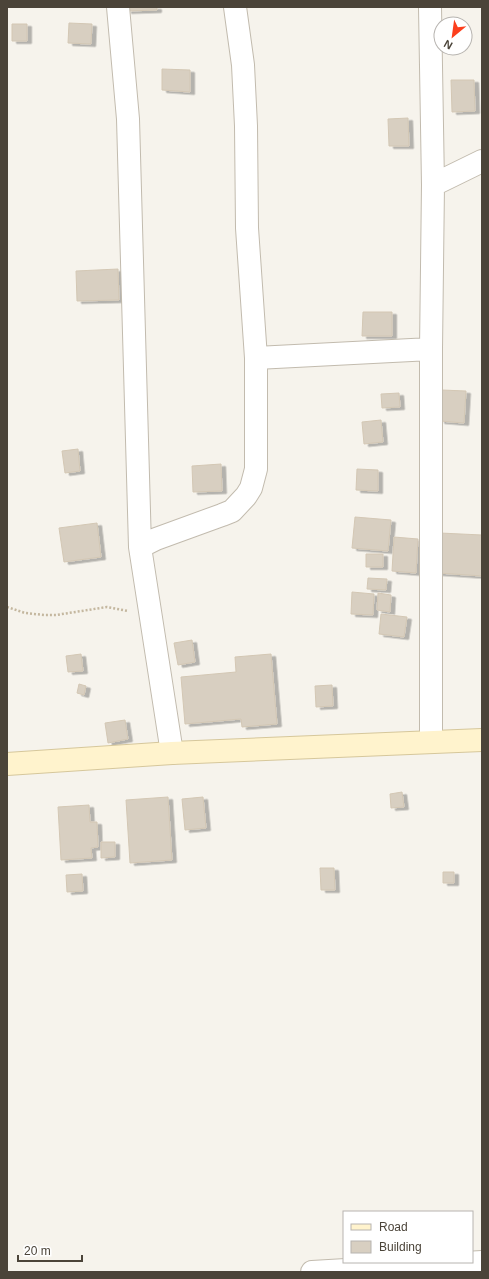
<svg xmlns="http://www.w3.org/2000/svg" width="489" height="1279" font-family="Helvetica,sans-serif">
<style>
.building{fill:#d8cfc1;stroke:#d3c7b4;filter:url(#shadow)}
.lines{fill:none;stroke-linecap:round;stroke-linejoin:round}
.street-casing{stroke:#c2bbae;stroke-width:24}
.secondary-casing{stroke:#d6c79b;stroke-width:24}
.path{stroke:#c4b79f;stroke-width:2.5;stroke-dasharray:2 2;stroke-linecap:butt}
.street{stroke:#fff;stroke-width:22}
.secondary{stroke:#fff3cd;stroke-width:22}
</style>
<defs>
<filter id="shadow"><feDropShadow dx="4.5" dy="2.5" stdDeviation="0" flood-color="#0004"/></filter>
</defs>
<rect width="100%" height="100%" fill="#f6f3ec"/>
<path class="building" d="M127 7H157V10L127 11Z
M69 23 92 24 91 44 68 43Z
M12 24H27V41H12Z
M162 69 190 70V92L162 90Z
M451 80H474L475 111 452 112Z
M408 118 409 146H389L388 119Z
M118 269 119 300 77 301 76 271Z
M363 312H392V336H362Z
M442 390 466 391 464 423 440 421Z
M399 393 400 407 382 408 381 394Z
M381 420 383 442 364 444 362 422Z
M78 449 80 471 65 473 62 451Z
M221 464 222 491 193 492 192 466Z
M357 469 378 470V491L356 490Z
M355 517 391 520 388 551 352 548Z
M97 523 101 557 64 562 59 528Z
M440 533 482 535V576L438 573Z
M394 537 418 539 416 573 392 571Z
M366 554H383V567H366Z
M368 578 387 579 386 590 367 589Z
M352 592 374 594 373 615 351 614Z
M378 593 391 595 390 612 377 610Z
M381 614 407 617 404 637 379 634Z
M192 640 195 662 178 665 174 643Z
M81 654 83 671 68 672 66 656Z
M271 654 277 724 242 727 241 719 185 724 181 677 236 672 235 657Z
M79 684 86 686 84 695 77 693Z
M332 685 333 706 316 707 315 686Z
M125 720 128 739 108 743 105 723Z
M402 792 404 807 391 808 390 794Z
M168 797 172 860 130 863 126 800Z
M203 797 206 828 185 830 182 799Z
M89 805 90 822H97L98 847 91 848 92 858 61 860 58 807Z
M101 842H115V857L101 858Z
M320 868H334L335 890H321Z
M443 872H454V883H443Z
M82 874 83 891 67 892 66 875Z"/>
<g class="lines">
<g class="street-casing">
<path id="street" d="M118 7 128 119 140 547
M430 7 433 185
M256 358 431 349
M431 742V349L433 185 482 161
M172 753 140 547 156 539 222 515 232 511 246 496 251 488 256 469V358L247 228 246 126 243 65 235 7
M312 1272 482 1262"/>
</g>
<g class="secondary-casing">
<path id="secondary" d="M7 764 172 753 482 740"/>
</g>
<path class="path" d="M7 607 25 613 44 615H56L107 607 128 611"/>
<use href="#street" class="street"/>
<use href="#secondary" class="secondary"/>
</g>
<rect width="489" height="1279" fill="none" stroke="#4b4439" stroke-width="16"/>
<rect x="343" y="1211" width="130" height="52" fill="#ffffff" stroke="#b7b4b0"/>
<rect x="351" y="1224" width="20" height="6" fill="#fff3cd" stroke="#b7b4b0"/>
<text x="379" y="1231" font-size="12" fill="#4b4439">Road</text>
<rect x="351" y="1241" width="20" height="12" fill="#d8cfc1" stroke="#b7b4b0"/>
<text x="379" y="1251" font-size="12" fill="#4b4439">Building</text>
<g transform="translate(453 36) rotate(209)"><circle r="19" fill="#ffffff" stroke="#b7b4b0"/>
<path d="M0-3L7 15L0 10L-7 15Z" fill="#fc3f1d"/>
<text y="-6" font-size="11" font-weight="bold" text-anchor="middle" fill="#4b4439">N</text>
</g>
<path d="M18 1255v6h64v-6" fill="none" stroke="#4b4439" stroke-width="2"/>
<text x="24" y="1255" font-size="12" fill="#4b4439" stroke="#ffffff" stroke-width="3" paint-order="stroke">20 m</text>
</svg>
